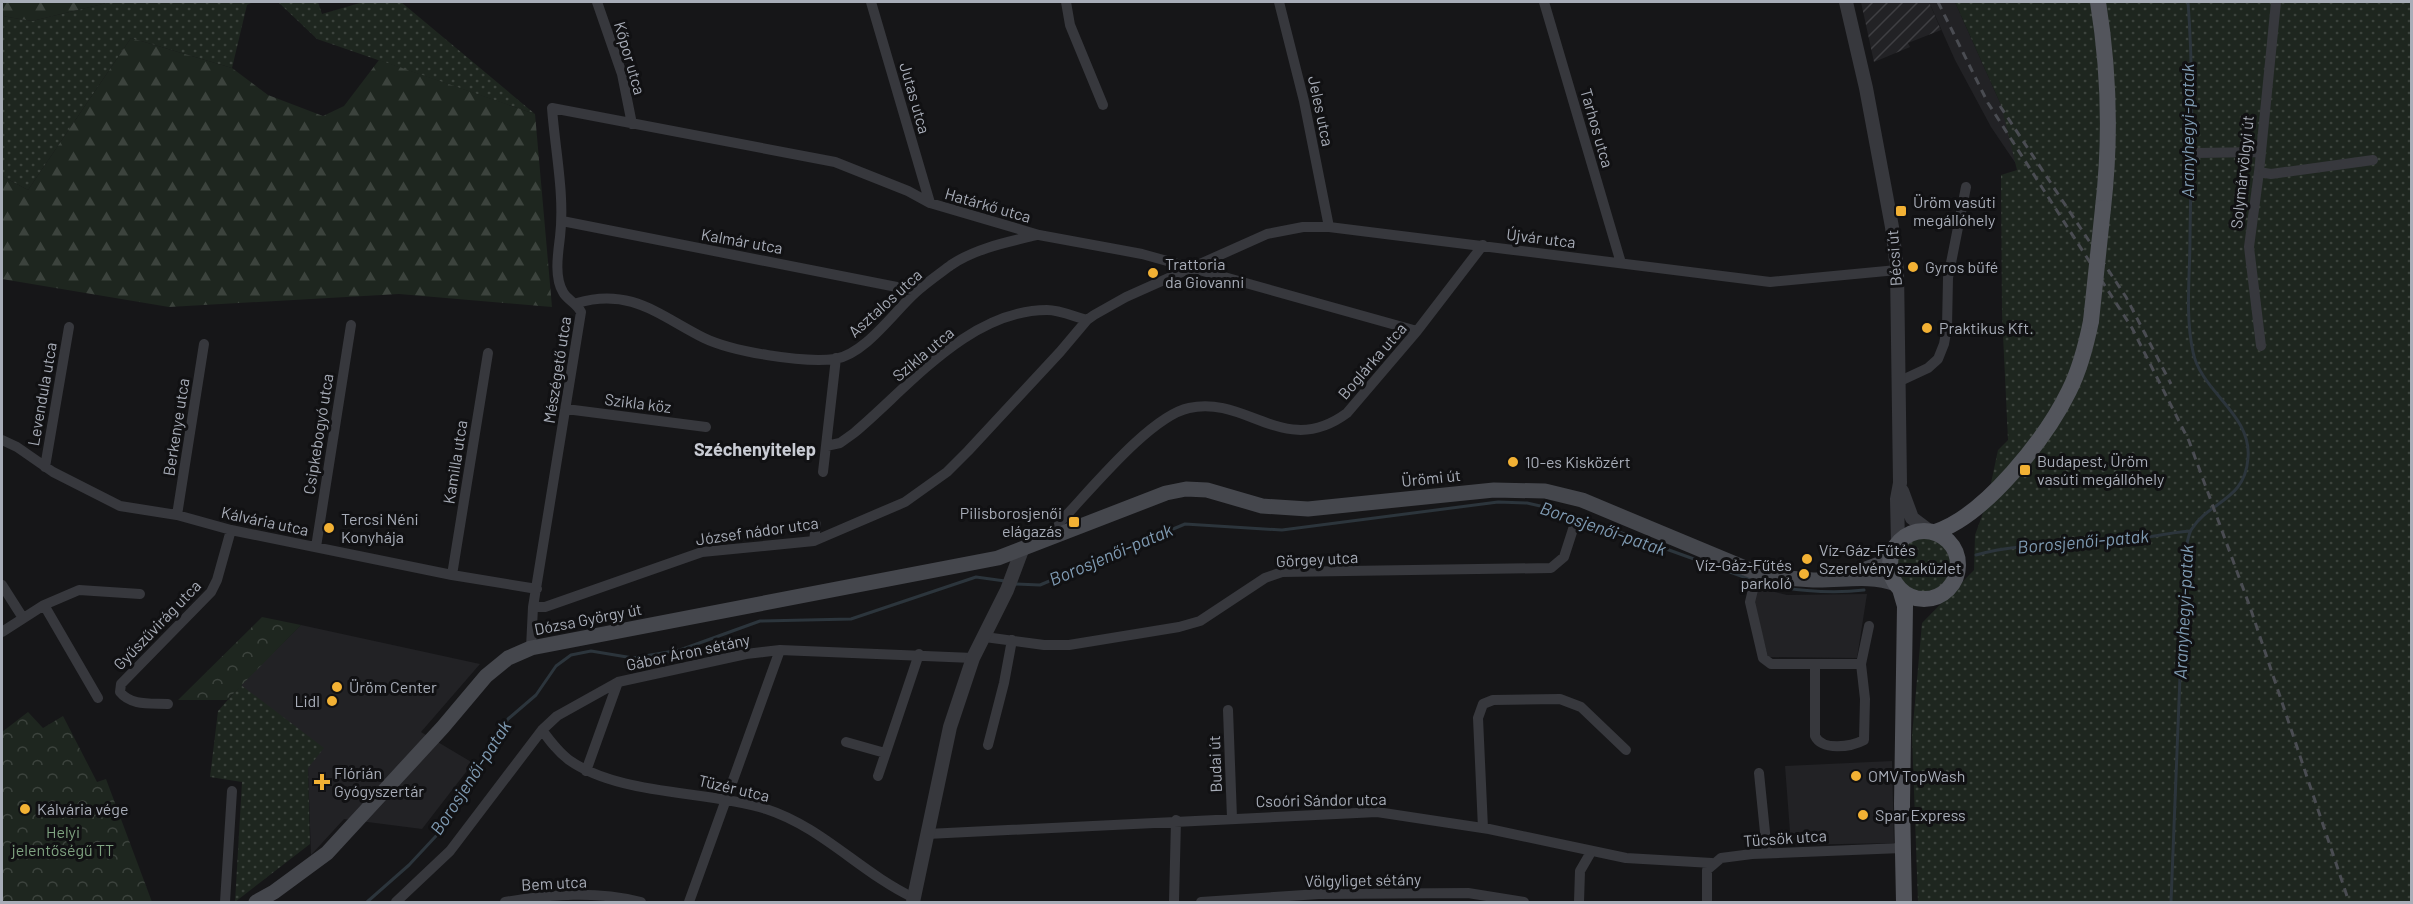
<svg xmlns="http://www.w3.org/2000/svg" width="2413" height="904" font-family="Barlow,sans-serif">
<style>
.built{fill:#222225}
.industrial{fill:url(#industrial-furrows)}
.grass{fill:url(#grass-dots)}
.forest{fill:url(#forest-firs)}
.park{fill:url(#park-crowns)}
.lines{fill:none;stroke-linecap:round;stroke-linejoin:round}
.stream{stroke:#2c353c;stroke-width:3}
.minor{stroke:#37383d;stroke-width:10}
.tertiary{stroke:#37383d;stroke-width:14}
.secondary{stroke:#45474d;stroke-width:15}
.primary{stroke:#53555c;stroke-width:16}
.rail{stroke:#4a4c52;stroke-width:3;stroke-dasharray:8 6;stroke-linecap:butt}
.primary-bridge{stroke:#53555c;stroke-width:16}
.poi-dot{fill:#f2b134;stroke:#111113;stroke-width:2}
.labels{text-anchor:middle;stroke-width:6;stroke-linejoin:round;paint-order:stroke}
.street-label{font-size:16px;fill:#a8adb8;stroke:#111113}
.poi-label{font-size:16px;fill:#a8adb8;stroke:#111113;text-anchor:start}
.park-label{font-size:16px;fill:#7fa381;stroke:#111113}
.water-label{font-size:18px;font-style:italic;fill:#7f9bb3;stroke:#111113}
.neighbourhood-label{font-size:18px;font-weight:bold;fill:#c9ccd4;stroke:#111113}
</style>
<defs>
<pattern id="industrial-furrows" width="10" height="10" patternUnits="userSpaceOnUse" patternTransform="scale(1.5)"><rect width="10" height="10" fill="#222225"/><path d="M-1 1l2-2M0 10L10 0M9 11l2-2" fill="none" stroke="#3f3f43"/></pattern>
<pattern id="grass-dots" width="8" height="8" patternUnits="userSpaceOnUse" patternTransform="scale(1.5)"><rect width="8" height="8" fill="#1e261f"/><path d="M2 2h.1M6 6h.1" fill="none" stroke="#3c433d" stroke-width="1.8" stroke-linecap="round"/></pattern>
<pattern id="forest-firs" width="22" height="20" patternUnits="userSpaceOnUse" patternTransform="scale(1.5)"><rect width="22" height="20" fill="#1e261f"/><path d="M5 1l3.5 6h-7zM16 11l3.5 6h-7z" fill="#3c433d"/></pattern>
<pattern id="park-crowns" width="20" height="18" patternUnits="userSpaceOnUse" patternTransform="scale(1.5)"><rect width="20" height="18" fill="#1e261f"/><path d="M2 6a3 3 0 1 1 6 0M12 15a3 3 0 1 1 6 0" fill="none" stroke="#3c433d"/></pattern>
</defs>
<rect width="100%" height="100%" fill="#161618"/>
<path class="built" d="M1929 2H1955L2001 105 2039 198 1991 127 1955 60Z
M1755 587 1787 595 1867 594 1857 658 1768 657 1754 603Z
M301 625 480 664 421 732 473 763 422 829 344 819 311 855 308 768 241 685Z
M1892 761 1894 843 1791 845 1785 766Z"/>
<path class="industrial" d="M1861 2H1929L1941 30 1908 43 1910 47 1874 62Z"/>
<path class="grass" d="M111 2H253L247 5 232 68 131 38 28 190 2 176V16L32 21Z
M278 2H318L322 14 363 2H401L535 114 317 39Z
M1955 2H2411V902H1918L1912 736 1922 623 1974 570 1975 535 1987 502 1998 450 2008 440 2002 314 2001 175 2017 170 2001 105Z
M1895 564a28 28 0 1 1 56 0a28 28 0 1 1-56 0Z
M241 685 324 748 308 768 310 844 235 902 242 782 210 777 218 711Z"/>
<path class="forest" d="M2 2H111L32 21 2 16Z
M131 38 232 68 268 95 323 116 344 106 379 60 535 114 552 307 399 294 169 307 2 279V176L28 190Z"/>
<path class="park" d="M262 617 301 625 227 700H178Z
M28 712 43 728 63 716 97 782 106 779 152 902H3L2 900V732Z"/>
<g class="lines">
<path class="stream" d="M1976 555C2020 542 2067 546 2113 542 2139 540 2164 533 2190 531
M1014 584 1040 585 1185 524 1282 530 1498 502 1527 503 1558 510 1766 585C1799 591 1831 594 1864 590
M367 902 409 865 436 836 508 719 536 695 556 666 571 655 591 651 633 658 680 650 760 621 851 619 976 577 1005 581
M2171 902 2185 551C2187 545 2188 536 2191 530 2210 500 2245 501 2248 458 2252 414 2201 392 2193 352 2185 315 2190 275 2190 238 2191 160 2194 80 2188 2"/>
<path class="minor" d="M597 2 622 74 632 124
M871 2 930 203
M1066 2 1070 25 1103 105
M1279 2 1304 101 1329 227
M1544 2 1621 263
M2196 153 2259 152
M2259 172 2271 174 2373 160
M562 221 917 291
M577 303C631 287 660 316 704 338 733 352 803 363 835 359 865 354 893 313 915 293 926 283 939 274 951 265 976 248 1008 242 1037 235
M2261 346 2249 247 2259 172 2276 2
M1898 382 1928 368 1938 359 1944 344 1947 327 1948 278 1966 187
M566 409 706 427
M2 440 17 447 53 472 120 506 177 515 231 530 452 575 537 589
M826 446 840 443 854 433C909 387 969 310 1047 310 1060 310 1075 317 1087 320
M45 467 69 327
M823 472 836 358
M177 515 204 344
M1053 538 1060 522C1089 492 1150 416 1189 408 1247 395 1285 459 1347 413L1417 331 1483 245
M814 541 816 524
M316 547 351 325
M1757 573 1750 602 1763 658 1771 664H1861L1869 626
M452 575 488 353
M2 585 23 618
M44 605 98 698
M533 607H545L702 552 814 541 905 502 947 472 968 451 1060 352 1087 320 1094 315 1126 297 1267 234 1303 227H1329L1770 282 1897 270
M2 632 44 605 79 590 140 594
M985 637 1044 645H1069L1179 627 1200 621 1265 578 1282 572 1551 568 1564 557 1575 523
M531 648 533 607 581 312C576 302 567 300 563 292 554 277 558 253 560 237 565 195 555 150 552 108L835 162 908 191 930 203 1039 235 1142 254 1417 331
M1815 665V736C1822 751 1851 747 1864 740L1865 699 1861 664
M168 704C151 703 131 706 120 692L121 684 211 592 217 580 231 530
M1228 710 1232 818
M542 730C550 741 558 752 569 760 620 796 705 790 766 809 822 827 861 873 914 898
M846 742 885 753
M988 745 1004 683 1012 640
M586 771 618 682
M1759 773 1767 852
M878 776 919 654
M1483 828 1478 718 1483 704 1493 700 1560 699 1581 707 1626 750
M927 834 1377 812 1489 829 1626 858 1712 863
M225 902 232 791
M396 902 450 851 542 730 557 716 618 682 746 654 780 650 973 658
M505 902C551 894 596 891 641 902
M689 902 780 650
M1174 902 1176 820
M1201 902 1319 894 1468 893 1524 902
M1579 902 1580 871 1591 852
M1707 902V870L1721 858 1752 854 1902 848"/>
<path class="tertiary" d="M1846 2 1866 88 1892 227 1897 270 1900 483 1897 499 1898 542
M1902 491 1912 518 1928 530
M913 902 950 727 973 658 1007 590 1022 550"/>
<path class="secondary" d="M1847 576 1879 564 1893 550
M256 902 274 892 327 853 443 727 486 676 508 658 531 648 998 558 1166 493 1186 489 1207 490 1262 506 1308 509 1494 490 1545 491 1582 500 1757 573C1776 577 1794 579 1813 580 1841 581 1869 574 1896 584"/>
<path class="primary" d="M2098 2C2109 70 2111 139 2103 208
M1890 565a34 34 0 1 1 68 0a34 34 0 1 1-68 0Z
M1935 532C1985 516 2046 438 2069 391 2080 369 2086 346 2091 321
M1900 589 1905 606 1902 804 1904 902"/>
<path class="rail" d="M1938 2 1988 103 2132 328 2189 441 2250 607 2349 902
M2000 106 2126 297 2171 384"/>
<path class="primary-bridge" d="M2091 321 2103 208"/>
</g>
<g class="poi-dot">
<rect x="1895" y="205" width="12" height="12" rx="3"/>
<circle cx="1913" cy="267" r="6"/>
<circle cx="1153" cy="273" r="6"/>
<circle cx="1927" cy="328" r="6"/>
<circle cx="1513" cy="462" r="6"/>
<rect x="2019" y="464" width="12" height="12" rx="3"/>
<rect x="1068" y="516" width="12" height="12" rx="3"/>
<circle cx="329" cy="528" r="6"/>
<circle cx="1807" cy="559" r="6"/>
<circle cx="1804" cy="574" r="6"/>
<circle cx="337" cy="687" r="6"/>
<circle cx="332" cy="701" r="6"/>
<circle cx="1856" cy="776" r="6"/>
<path d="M319 773h6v6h6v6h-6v6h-6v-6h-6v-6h6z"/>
<circle cx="25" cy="809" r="6"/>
<circle cx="1863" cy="815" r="6"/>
</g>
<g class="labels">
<g class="street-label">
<text transform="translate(630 58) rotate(74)" y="6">Kőpor utca</text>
<text transform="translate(915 98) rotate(74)" y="6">Jutas utca</text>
<text transform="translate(1321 111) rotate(78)" y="6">Jeles utca</text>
<text transform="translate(1597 128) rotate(74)" y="6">Tarhos utca</text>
<text transform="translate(2242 172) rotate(-84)" y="6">Solymárvölgyi út</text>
<text transform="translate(988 205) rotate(16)" y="6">Határkő utca</text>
<text transform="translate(1541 238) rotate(7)" y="6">Újvár utca</text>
<text transform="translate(742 241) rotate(10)" y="6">Kalmár utca</text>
<text transform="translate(1894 258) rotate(-94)" y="6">Bécsi út</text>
<text transform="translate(885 303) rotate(-42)" y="6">Asztalos utca</text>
<text transform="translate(923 354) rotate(-40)" y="6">Szikla utca</text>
<text transform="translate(1372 361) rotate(-49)" y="6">Boglárka utca</text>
<text transform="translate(557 370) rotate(-81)" y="6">Mészégető utca</text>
<text transform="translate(42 394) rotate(-80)" y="6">Levendula utca</text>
<text transform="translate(638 403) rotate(7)" y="6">Szikla köz</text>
<text transform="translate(176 427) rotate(-81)" y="6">Berkenye utca</text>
<text transform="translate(318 434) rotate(-81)" y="6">Csipkebogyó utca</text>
<text transform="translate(455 462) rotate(-81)" y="6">Kamilla utca</text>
<text transform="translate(1431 478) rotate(-6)" y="6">Ürömi út</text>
<text transform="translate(265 521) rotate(12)" y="6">Kálvária utca</text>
<text transform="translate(757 531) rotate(-8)" y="6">József nádor utca</text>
<text transform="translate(1317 559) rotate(-3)" y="6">Görgey utca</text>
<text transform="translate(588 619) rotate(-11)" y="6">Dózsa György út</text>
<text transform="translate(157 625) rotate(-46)" y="6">Gyűszűvirág utca</text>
<text transform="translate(688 652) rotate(-12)" y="6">Gábor Áron sétány</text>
<text transform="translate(1215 764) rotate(-92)" y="6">Budai út</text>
<text transform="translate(734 788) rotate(13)" y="6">Tüzér utca</text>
<text transform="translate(1321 800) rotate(-1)" y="6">Csoóri Sándor utca</text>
<text transform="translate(1785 838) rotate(-4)" y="6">Tücsök utca</text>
<text transform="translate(1363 880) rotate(-1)" y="6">Völgyliget sétány</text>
<text transform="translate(554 883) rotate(-3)" y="6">Bem utca</text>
</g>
<g class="poi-label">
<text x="1913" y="208">Üröm vasúti<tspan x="1913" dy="18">megállóhely</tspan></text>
<text x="1165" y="270">Trattoria<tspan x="1165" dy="18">da Giovanni</tspan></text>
<text x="1925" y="273">Gyros büfé</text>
<text x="1939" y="334">Praktikus Kft.</text>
<text x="2037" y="467">Budapest, Üröm<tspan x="2037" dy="18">vasúti megállóhely</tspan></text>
<text x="1525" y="468">10-es Kisközért</text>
<text x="1062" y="519" text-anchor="end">Pilisborosjenői<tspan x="1062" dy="18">elágazás</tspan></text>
<text x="341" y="525">Tercsi Néni<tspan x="341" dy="18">Konyhája</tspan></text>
<text x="1819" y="556">Víz-Gáz-Fűtés<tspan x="1819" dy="18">Szerelvény szaküzlet</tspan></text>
<text x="1792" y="571" text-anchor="end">Víz-Gáz-Fűtés<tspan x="1792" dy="18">parkoló</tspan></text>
<text x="349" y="693">Üröm Center</text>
<text x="320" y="707" text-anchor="end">Lidl</text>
<text x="334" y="779">Flórián<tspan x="334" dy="18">Gyógyszertár</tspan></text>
<text x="1868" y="782">OMV TopWash</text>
<text x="37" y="815">Kálvária vége</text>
<text x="1875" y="821">Spar Express</text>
</g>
<g class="park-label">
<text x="63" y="838">Helyi<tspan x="63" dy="18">jelentőségű TT</tspan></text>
</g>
<g class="water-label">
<text transform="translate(2188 131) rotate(-90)" y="6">Aranyhegyi-patak</text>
<text transform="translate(1603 529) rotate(19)" y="6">Borosjenői-patak</text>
<text transform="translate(2083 542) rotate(-5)" y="6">Borosjenői-patak</text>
<text transform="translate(1111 555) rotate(-23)" y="6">Borosjenői-patak</text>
<text transform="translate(2184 612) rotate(-87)" y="6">Aranyhegyi-patak</text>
<text transform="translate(471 778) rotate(-57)" y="6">Borosjenői-patak</text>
</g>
<g class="neighbourhood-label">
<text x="755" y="456">Széchenyitelep</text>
</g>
</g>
<rect width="2413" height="904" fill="none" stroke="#a8adb8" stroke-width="6"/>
</svg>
